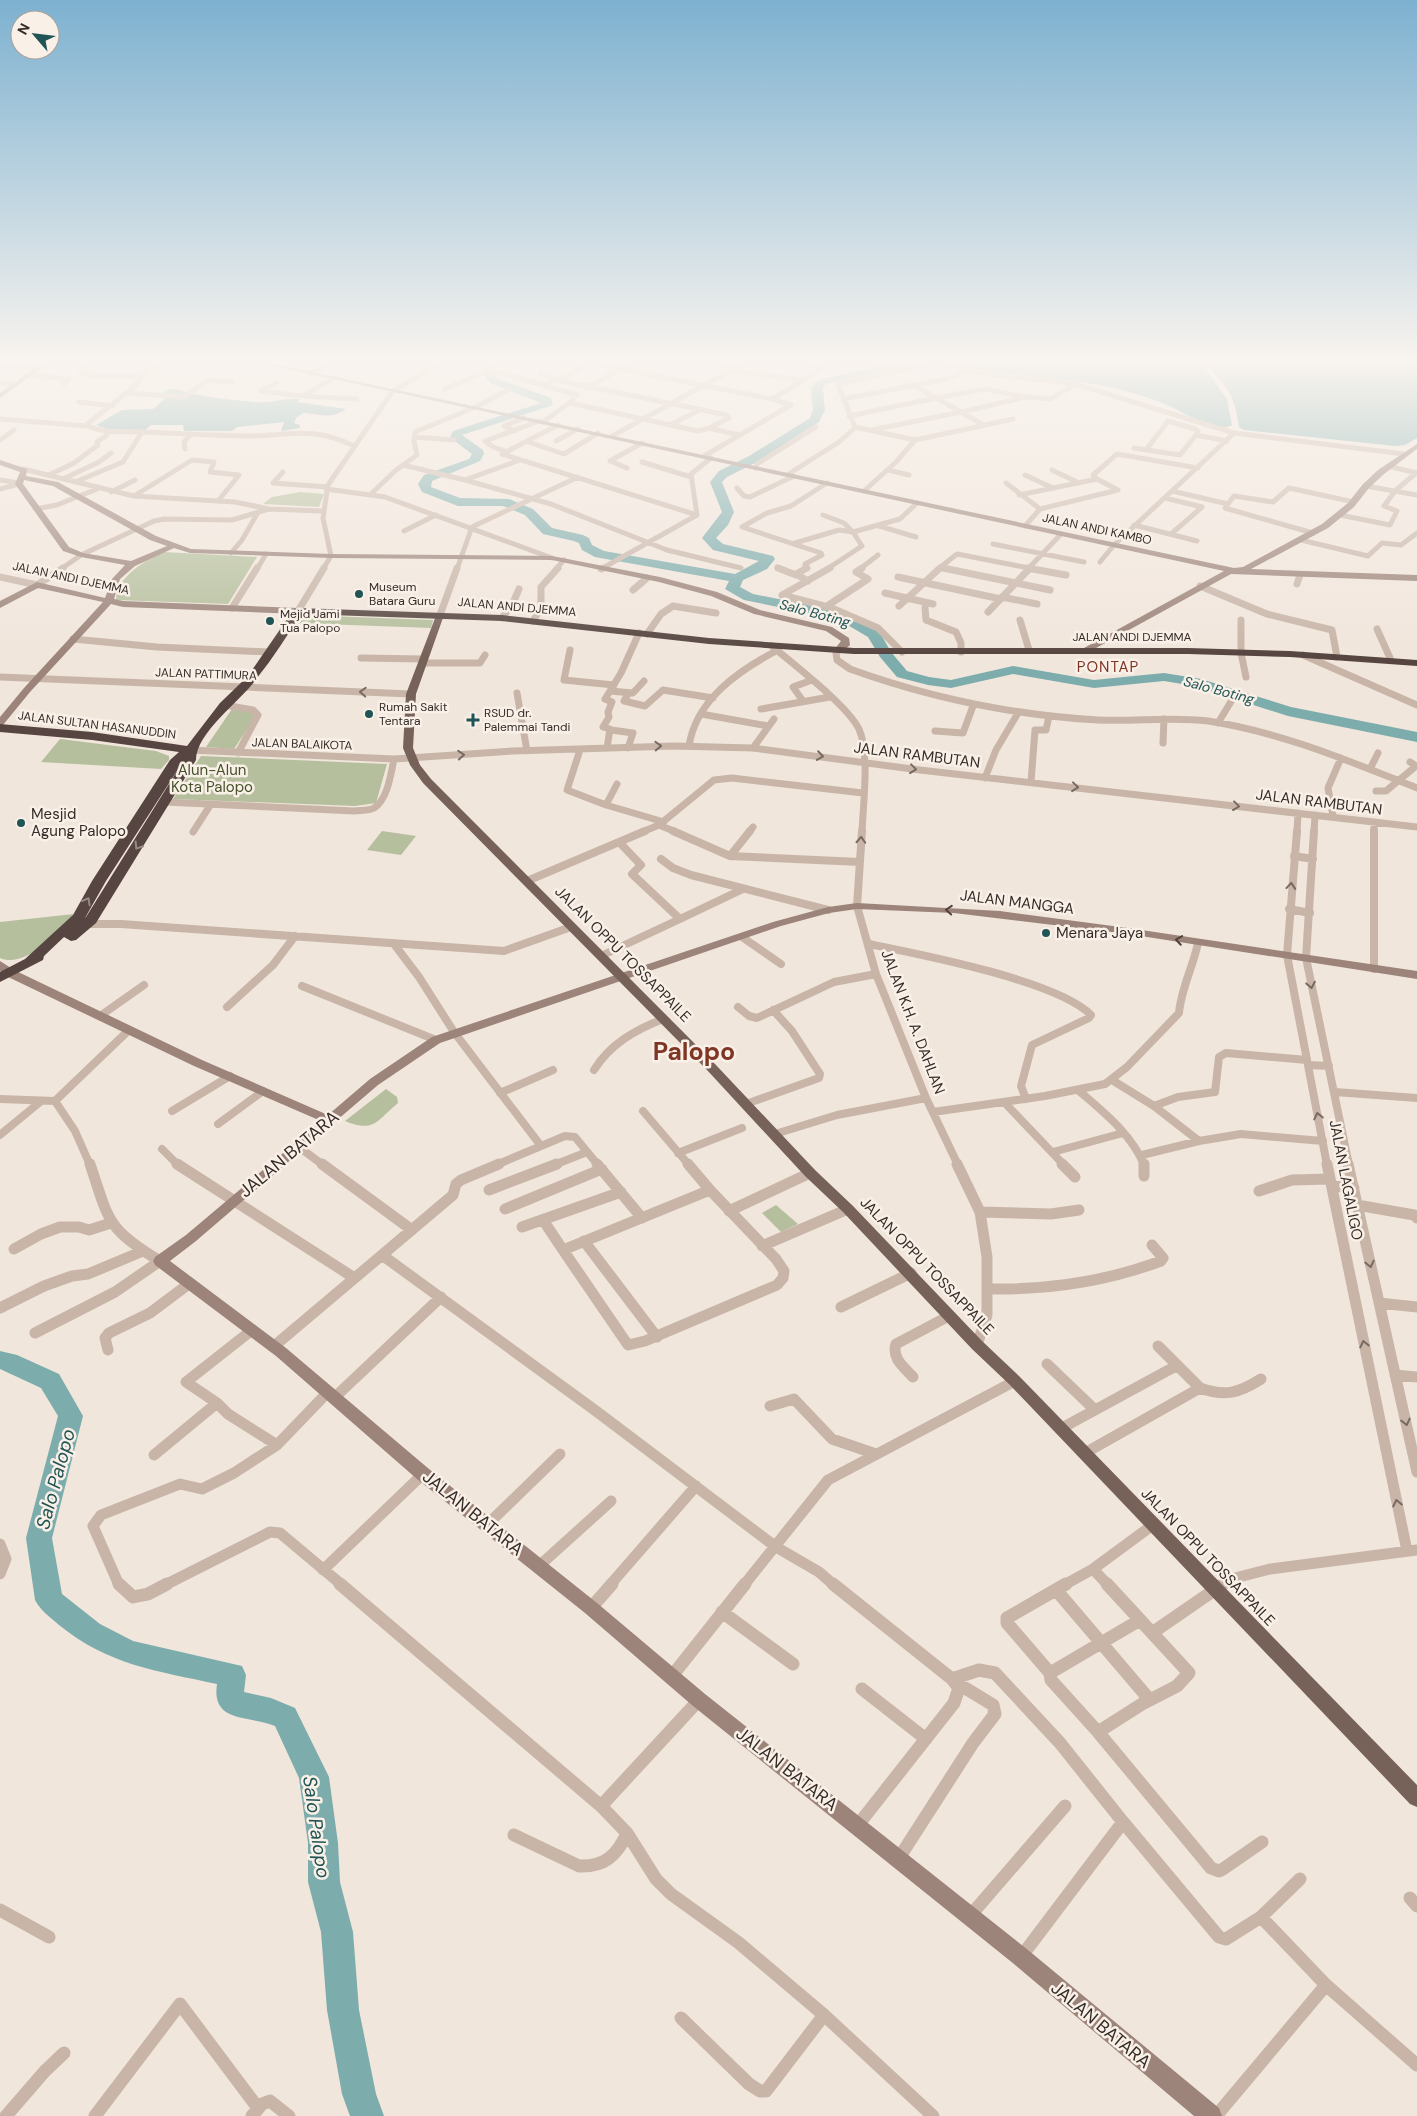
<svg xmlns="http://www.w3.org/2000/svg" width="1417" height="2116" font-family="'DM Sans',sans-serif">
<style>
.green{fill:#b5bf9d}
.water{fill:#7cacac}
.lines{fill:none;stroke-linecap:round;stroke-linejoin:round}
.river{fill:#7cacac;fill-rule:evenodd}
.street-far4{stroke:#c8b5a8;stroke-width:5}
.street-far3{stroke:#c8b5a8;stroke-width:7}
.street-far2{stroke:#c8b5a8;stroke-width:8}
.street-far1{stroke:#c8b5a8;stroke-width:11}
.street{stroke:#c8b5a8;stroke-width:13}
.secondary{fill:#9c847a;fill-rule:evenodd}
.primary{fill:#77625a;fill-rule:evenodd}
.highway{fill:#564540;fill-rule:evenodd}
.oneway{stroke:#776a62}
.oneway2{stroke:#978983}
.oneway3{stroke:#4f423c}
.poi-dot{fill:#205455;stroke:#f9f0e8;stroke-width:2}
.labels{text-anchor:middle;stroke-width:5;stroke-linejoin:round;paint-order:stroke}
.far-street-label{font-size:12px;fill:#352c28;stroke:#f9f0e8}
.far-poi-label{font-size:12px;fill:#352c28;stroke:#f9f0e8;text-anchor:start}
.far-water-label{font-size:14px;font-style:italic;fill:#205455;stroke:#f9f0e8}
.far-quarter-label{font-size:15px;letter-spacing:1px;fill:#803625;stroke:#f9f0e8}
.street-label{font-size:15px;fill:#352c28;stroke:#f9f0e8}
.park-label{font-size:15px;fill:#47522d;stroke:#f9f0e8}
.poi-label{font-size:15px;fill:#352c28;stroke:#f9f0e8;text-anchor:start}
.near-street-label{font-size:18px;fill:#352c28;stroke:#f9f0e8}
.near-water-label{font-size:19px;font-style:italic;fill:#205455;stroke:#f9f0e8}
.town-label{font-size:25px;font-weight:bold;fill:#803625;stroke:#f9f0e8}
</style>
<rect width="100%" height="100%" fill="#f1e6dc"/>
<path class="green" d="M300 492 324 494 319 507 263 504 272 497Z
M164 552 257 557 228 604 116 600C117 576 146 560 164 552Z
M302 615 433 620 431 628 296 623Z
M232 709 251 711 255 717 234 749 206 747Z
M60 739 156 751 169 756V760L161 769 41 762Z
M201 756 387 764 376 803 355 806 173 799Z
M382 831 416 836 401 855 367 850Z
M74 914C62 933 23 969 0 958V922Z
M386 1089 397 1097 398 1103C376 1121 375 1133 345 1121Z
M776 1205 798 1224 781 1232 762 1213Z"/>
<path class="water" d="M945 360H1199L1227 399 1232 425C1217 435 1179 409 1165 404 1156 400 1146 397 1136 394 1074 375 1010 379 948 363Z
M1211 360H1417V438L1405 445 1395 446 1244 430 1239 427C1234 395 1231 393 1211 369Z
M170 389C182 389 190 394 200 395 218 399 237 400 254 402 270 404 287 397 300 399L297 402 346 409C329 421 320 413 303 413L296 418 294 423 300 425V428L281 431 284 422 237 427 232 431H184L183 425H151L144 431H113L96 425 122 410 153 409 167 397 163 393Z"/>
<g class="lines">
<path class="river" d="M500 360H519L499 366 493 372 498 379 551 398 553 405 462 435 483 450 484 454 480 461 432 481 431 487 460 498 509 499 533 509 552 528 583 535 589 538 592 545 604 551 735 574 759 561 713 550 702 538 722 512 710 482 719 471 749 456 810 418 813 410 811 388 818 380 906 360H924L923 362 826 384 823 388 825 410 819 422 757 462 727 477 722 482 734 512 728 525 716 538 723 544 773 556 775 559 767 569 743 580 740 587 753 594 825 608 861 621 879 631 891 652 907 671 929 677 951 680 1013 666 1094 680 1164 673 1201 679 1291 707 1417 732V742L1288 716 1194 686 1164 681 1094 688 1013 674 951 688 928 685 897 677 880 657 868 637 851 627 817 615 744 600 725 589 729 581 595 557 582 550 579 543 574 541 543 534 525 515 503 506H458L422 492 418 484 424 475 469 459 472 454 452 439 450 437 453 431 541 403 490 383 482 371 491 362Z
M0 1351 17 1355 59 1374 83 1416 52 1538 62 1594 100 1624 133 1641 242 1666 246 1675 244 1692 271 1698 295 1708 329 1777 338 1843 340 1882 353 1932 359 2010 376 2094 384 2116H350L342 2094 327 2010 321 1932 308 1882V1843L299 1778 275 1726C249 1715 211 1724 217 1684 157 1671 108 1665 59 1625 50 1617 41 1611 35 1600L26 1538 58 1416 41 1388 0 1369Z"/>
<path class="street-far4" d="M170 360 145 371 135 386 86 425C104 434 123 431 142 432 177 433 211 436 246 436 289 436 311 425 354 446
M417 360 438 363
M462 360 477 363
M696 360 736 368
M793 360 820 368
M936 362 981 373 1075 384 1234 433
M45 364 88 365 80 373 96 376H141
M0 365 38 369
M494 372 491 367 498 363 520 360
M311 373 336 360
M540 373 556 380 727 415 729 418 709 428 739 435
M28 375 69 379 64 384
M803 380 833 360
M0 383 15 384
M276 383 261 391 302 396 334 378
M541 385 565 377 590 363 772 399 803 380 731 370
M914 385 936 398 985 389 1024 397
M586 388 637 360
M445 389 482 373 499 372 577 395
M127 393 184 397 208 380 232 382
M302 396 357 399
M843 399 946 379 968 370
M79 402 113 406
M570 403 670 425 699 410
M961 412 1026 397 1051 399 1075 384
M961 412 984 425
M849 416 936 398 961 412 872 430
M0 419 87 426
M543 422 573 400
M558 425 502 454 697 515
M670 425 698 431 709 428
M515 431 504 426 524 418
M612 436 750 360
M414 437 454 440
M0 440 14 430
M915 440 1013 419
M556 441 578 429
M528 442 564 454 598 433
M1134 448 1180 455 1196 435 1227 441
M185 449 184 442 190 435
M1146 450 1168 421 1195 429 1198 431 1196 435
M505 451 493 447 485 441 539 421
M704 456 791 405 772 399
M520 460 465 480 551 504 667 550 741 568
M642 462 691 477
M403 465 465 480
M1388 466 1417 473
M627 468 610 461 642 443
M756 468 757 464 816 427
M23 469 134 496 235 502 269 509 322 511
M888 470 909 475
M1052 470 1079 483
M283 472 273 483 328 487
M49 475 74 463 98 445 97 442 107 435V432
M787 475 839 442 856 427
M1025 475 1053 488
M63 479 99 462 111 453
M1097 479 1093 475 1117 454 1198 468
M0 480 19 483
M75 482 123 462 142 432
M1006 483 1040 509
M1366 486 1417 495
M737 488 744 496 750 497 794 476
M0 489 19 484
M326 489 385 497 552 558
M864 491 896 462 915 440 855 427 838 384 935 363 936 360
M1172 491 1228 504
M111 492 135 480
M371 494 395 471 417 455 414 441 415 432 478 406 509 389
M1019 495 1097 479 1118 490 1040 509 1025 526
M134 496 192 460 214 462 210 472 239 475 218 501
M1165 498 1202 507 1171 534
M36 509 57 505 97 489
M1340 515 1390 525 1397 511 1384 506 1395 491 1416 473
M1134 525 1197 541
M879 526 916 537
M404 531 436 515
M1313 533 1225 508 1234 496 1273 502 1289 488 1354 502
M1301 540 1368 556 1382 543 1401 545 1417 533
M795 543 839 530 853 532 844 523 823 515
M993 544 1084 562
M231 553 242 540 257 514
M1100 562 1114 545 1234 433 1404 454
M777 567 781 569
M940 567 949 569
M61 569 81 555 154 521 164 519 232 520 269 509
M257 569 266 554
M323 569 331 556 323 518 328 485 392 392 445 360
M457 569 472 527 578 477
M556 569 564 560
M601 569 697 515 691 474 711 458
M805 569V564L822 555 821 553 742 527 767 513 791 506 827 483
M827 569 862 546 853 532 900 519 917 503
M860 569 878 555
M938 569 957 554 1034 569
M1028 569 1061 534"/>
<path class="street-far3" d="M778 568 796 575
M807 568 796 574 808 581
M862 568 856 572 868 579 827 606 878 628 902 652
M943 568 1050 590
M1027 568 1066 575
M601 569 604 568
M0 577 37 585 63 568
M898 577 1001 599
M1297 584 1300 575
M1200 586 1267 614 1332 630 1337 657
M633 590 647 578
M885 593 933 604
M1002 597 1037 604
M899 606 940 568
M828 607 782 595 830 568
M232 608 257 568
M925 608 926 620 956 632 961 643V652
M298 611 324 568
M988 612 1030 568
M440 615 457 568
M502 618 513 603 519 589
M1020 620 1029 650
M1241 620V653L1246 677
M533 621 541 608V587L558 568
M1377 629 1390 658
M639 633 621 673 610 691 633 693 644 681
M647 634 661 614 673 606 716 613
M73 639 157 647 270 652
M772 646C794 665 847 705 859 729 870 753 863 805 862 832
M570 650 564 680 614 685
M839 650 836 653 837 660 850 669C930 698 1013 715 1098 720 1135 722 1171 716 1208 721 1281 732 1349 761 1417 788
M1303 655 1417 705
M361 658 423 659
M422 663H480L485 655
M0 677 411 694
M517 693 527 751
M628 694 624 701 645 706 663 690 713 698
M803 701 793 687 812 680
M224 705 253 710 258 715 238 753
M761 709 830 697
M701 714 768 726
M1218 723 1235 695
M611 730 633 733 628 748
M935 731 963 733 973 706
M1163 743 1164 719
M689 746C696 700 738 671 776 651
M607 748 610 729 603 727 609 717 608 712 612 702 605 699 610 691
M753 748 774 719
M190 750 394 759 513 751 674 746 753 748 920 770 1417 827
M580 750 567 790 606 805 617 784
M1370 769 1378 753
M985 778 996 750 1018 713
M1031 782 1035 730H1046L1049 716
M1376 791H1386L1416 766 1410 762
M164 802 354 811C360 810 369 811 374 808 388 799 391 773 394 759
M606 805 664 822
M1333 816 1328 788 1341 758
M1374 822V832
M659 825 676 832
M193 832 211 804
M642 832 659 825 714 780 732 778 863 793
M749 832 753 827
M1297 832 1298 813
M1314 832 1315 815"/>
<path class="street-far2" d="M673 831 730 856 860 862
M862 831 857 906 876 974 926 1098 958 1165
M1297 831 1287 955 1327 1165
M1314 831 1306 958 1349 1165
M1374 831V969
M730 856 750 831
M1294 856 1313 859
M661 859 673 868 691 875 828 910
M527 881 645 831
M1289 909 1310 913
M680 919 743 889
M87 924H121L504 951 571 927
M742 937 781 964
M394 944 419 977 454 1032 541 1146 496 1165
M869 944C919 954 1058 981 1091 1015L1089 1018 1032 1045 1021 1086 1026 1099
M601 956 680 919 632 874 641 865 619 842
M302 986 436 1040
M227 1007 273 965 295 936
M738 1007 749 1016 757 1018 834 982 876 974
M100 1016 144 985
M1308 1065 1329 1066
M594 1070C610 1044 635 1030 663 1019
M1112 1080 1154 1106 1199 1141 1241 1134 1323 1141
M1078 1090C1102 1111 1132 1134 1144 1165
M1335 1092 1417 1098
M500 1093 553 1070
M0 1099 55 1101 129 1030
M55 1101 75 1131 90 1165
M1004 1102 1064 1165
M746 1104 819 1078 820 1074 792 1031 773 1010
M1154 1106 1178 1097 1215 1092 1219 1057 1226 1053 1307 1060
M172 1111 230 1076
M643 1111 689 1165
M933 1112 1045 1096 1105 1084 1127 1067 1179 1013C1181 989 1193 967 1198 943
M218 1124 263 1091
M775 1134 837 1115 926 1098
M0 1135 40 1102
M541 1146 565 1136 575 1137 598 1165
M299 1147 323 1165
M162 1149 178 1165
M1053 1152 1123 1133
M678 1153 742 1128
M1142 1155 1199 1141
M554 1165 587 1152"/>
<path class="street-far1" d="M177 1164 353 1277
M322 1164 412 1230
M597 1164 642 1218
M688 1164 710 1190
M957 1164 980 1212 987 1257V1315L977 1345
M1062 1164 1075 1177
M1144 1164V1176
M1327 1164 1407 1551
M1348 1164 1417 1472
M1332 1186 1354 1188
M489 1190 557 1164
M710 1190 776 1259 784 1271 783 1278 777 1285 645 1341 628 1345 563 1250Z
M1259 1191 1292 1180 1330 1179
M1357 1205 1414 1215 1417 1218
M505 1209 602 1169
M729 1211 810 1173
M980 1212 1051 1214 1079 1210
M543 1220 563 1250
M522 1227 621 1192
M584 1241 657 1337
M762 1246 848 1209
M14 1249 41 1234 60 1227H79L89 1230 111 1223
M382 1255 453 1195 456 1184 461 1180 499 1164
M988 1289C1048 1290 1105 1282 1161 1261L1163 1258 1152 1245
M1379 1303 1417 1307
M841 1307 911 1273
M0 1308 44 1286 72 1276 88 1274 143 1251
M35 1333 115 1292 160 1261C106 1229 109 1220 90 1164
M273 1347 382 1255 596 1411 776 1547 819 1572 834 1585
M108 1350 105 1338 109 1333 150 1313 190 1283
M1047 1364 1095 1410 1060 1429
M1395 1375 1417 1377
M913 1377C905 1368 891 1358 896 1344L949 1316
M1200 1388C1225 1397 1239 1393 1261 1379
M334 1398 441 1297
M217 1403 186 1382 252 1330
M770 1406 794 1399 832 1439 876 1454
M1095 1410 1176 1366
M1085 1453 1200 1388 1158 1346
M154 1455 217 1403 228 1414 277 1445
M488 1524 560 1454
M0 1544 6 1559 0 1574
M539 1566 611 1501
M1093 1569 1108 1585
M323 1570 423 1474
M119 1585 93 1526 101 1515 180 1484 202 1489 234 1473 277 1445 327 1393
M165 1585 270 1532 280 1533 342 1585
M610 1585 696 1486
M744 1585 828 1480 1015 1381
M1064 1585 1093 1569 1154 1524
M1222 1585 1231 1579 1270 1569 1417 1550"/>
<path class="street" d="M119 1584 133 1597 148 1594 167 1584
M340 1584 601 1806 627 1833 656 1879 671 1894 739 1943 824 2015 933 2116
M833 1584 952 1679 959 1688 954 1703 858 1825
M1066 1584 1007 1618V1623L1050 1673 1051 1680 1098 1732 1211 1868 1219 1871 1223 1869 1262 1842
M1057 1591 1149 1699
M591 1608 612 1584
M722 1612 793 1664
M1152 1633 1223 1584
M1050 1673 1140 1620
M672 1676 745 1584
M952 1679 979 1670 995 1673 1060 1743 1123 1822 1021 1957
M862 1689 926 1739
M1098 1732 1142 1704 1177 1686 1189 1673 1107 1584
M601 1806 699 1700
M1123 1822 1219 1937 1226 1939 1261 1917 1300 1879
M514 1835 579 1866C604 1867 617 1856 627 1833
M899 1858 973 1743 995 1714 993 1705 957 1683
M1410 1898 1417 1906
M0 1910 49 1937
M970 1916 1065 1806
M1261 1917 1326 1985
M681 2018 749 2084 760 2091H766L824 2015
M6 2116 45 2071 64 2053
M95 2116 180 2004 258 2108
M252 2116 262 2104 270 2101 289 2116
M1216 2116 1326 1985 1417 2065"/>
<path class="secondary" d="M46 360H53L0 398V393Z
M245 360H256L1234 568 1243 567 1322 524 1348 503 1363 484 1378 470 1417 444V449L1384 474 1369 488 1354 507 1328 528 1251 569 1417 575V581L1231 574 1087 653 1084 652V648L1224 571Z
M0 460 27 469 26 476 58 482 156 536 191 549 331 554 552 556 660 577 717 592 760 610 832 627 849 638 850 645 842 652H836L834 650 841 641 826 631 754 614 711 596 659 582 552 560 331 558 190 553 174 548 135 566 120 579 114 599 123 601 298 608 302 611 298 614 123 607 111 604 30 692 3 725 0 726V717L24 688 103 602 38 588 0 608V601L37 582 105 598 112 579 125 565 81 557 63 551 15 484 20 472 0 465ZM24 480 53 486 150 540 167 546 131 561 83 553 69 547 23 484Z
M857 903 1000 911 1128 928 1417 971V979L1128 934 954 913 857 909 829 913 781 926 440 1043 378 1085 196 1241 170 1261 286 1348 429 1469 597 1603 705 1694 1028 1950 1219 2108 1222 2116H1194L1014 1964 693 1706 585 1613 417 1479 276 1356 155 1265 153 1261 155 1257 186 1235 321 1121 194 1066 6 976 0 971V961L14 970 202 1060 328 1115 370 1079 432 1037 773 922 828 907Z"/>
<path class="primary" d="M437 613 444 615 416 694 413 748 420 765 431 779 715 1064 815 1170 853 1206 982 1341 1020 1377 1417 1785V1807L1410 1804 1010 1385 972 1349 843 1212 805 1176 707 1070 423 783 410 765 403 748 406 694Z"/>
<path class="highway" d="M298 608 502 615 709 638 854 648H1188L1290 651 1417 660V666L1290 657 1188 654H854L709 644 502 621 301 614C287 636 273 658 257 678 242 700 196 732 196 760L96 923 76 940 71 941 64 937 44 956 43 960 0 982V972L25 959 73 915 92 881 170 760 179 752 92 740 0 732V724L92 732 187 746 220 703 248 676 294 609ZM184 760 86 917 85 918 106 881Z"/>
</g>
<defs><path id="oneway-chevron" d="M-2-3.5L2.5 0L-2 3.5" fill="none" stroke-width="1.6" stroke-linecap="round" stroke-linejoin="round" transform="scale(1.25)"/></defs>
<g class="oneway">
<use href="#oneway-chevron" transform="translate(363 692) rotate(-177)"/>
<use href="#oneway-chevron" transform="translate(658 746) rotate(-2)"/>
<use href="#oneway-chevron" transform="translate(461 755) rotate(-4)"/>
<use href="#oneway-chevron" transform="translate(820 756) rotate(8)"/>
<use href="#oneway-chevron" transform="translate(913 769) rotate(7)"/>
<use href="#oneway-chevron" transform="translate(1075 787) rotate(6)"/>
<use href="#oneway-chevron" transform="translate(1236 806) rotate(7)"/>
<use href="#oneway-chevron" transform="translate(861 840) rotate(-87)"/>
<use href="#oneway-chevron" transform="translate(1291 886) rotate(-85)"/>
<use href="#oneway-chevron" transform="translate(1311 985) rotate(79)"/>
<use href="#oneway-chevron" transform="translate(1318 1116) rotate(-102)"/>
<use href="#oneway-chevron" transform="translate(1370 1264) rotate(77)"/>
<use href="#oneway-chevron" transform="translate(1364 1344) rotate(-103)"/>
<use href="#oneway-chevron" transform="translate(1406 1422) rotate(77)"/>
<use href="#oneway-chevron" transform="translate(1397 1503) rotate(-102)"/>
</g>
<g class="oneway2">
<use href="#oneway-chevron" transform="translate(138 846) rotate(122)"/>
<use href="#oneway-chevron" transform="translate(87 901) rotate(-61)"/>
</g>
<g class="oneway3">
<use href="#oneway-chevron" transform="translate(949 910) rotate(-176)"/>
<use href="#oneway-chevron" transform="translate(1179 940) rotate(-171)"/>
</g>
<linearGradient id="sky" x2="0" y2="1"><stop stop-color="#7db1d0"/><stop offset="0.55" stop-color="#f9f4ef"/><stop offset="1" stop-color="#f9f4ef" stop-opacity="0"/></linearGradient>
<rect width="1417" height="656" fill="url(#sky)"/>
<g class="poi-dot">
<circle cx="359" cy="594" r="5"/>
<circle cx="270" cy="621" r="5"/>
<circle cx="369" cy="714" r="5"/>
<path d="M470.5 712.5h5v5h5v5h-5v5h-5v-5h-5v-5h5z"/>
<circle cx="21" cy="823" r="5"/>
<circle cx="1046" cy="933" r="5"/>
</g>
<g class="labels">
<g class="far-street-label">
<text transform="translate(1097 529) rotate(12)" y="4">JALAN ANDI KAMBO</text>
<text transform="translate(71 578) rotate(12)" y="4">JALAN ANDI DJEMMA</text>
<text transform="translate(517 607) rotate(5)" y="4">JALAN ANDI DJEMMA</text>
<text x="1132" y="641">JALAN ANDI DJEMMA</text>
<text transform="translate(206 674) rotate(2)" y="4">JALAN PATTIMURA</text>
<text transform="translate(97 725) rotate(7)" y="4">JALAN SULTAN HASANUDDIN</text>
<text transform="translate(302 744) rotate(2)" y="4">JALAN BALAIKOTA</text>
</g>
<g class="far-poi-label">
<text x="369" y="591">Museum<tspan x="369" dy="14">Batara Guru</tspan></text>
<text x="280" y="618">Mejid Jami<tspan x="280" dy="14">Tua Palopo</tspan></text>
<text x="379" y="711">Rumah Sakit<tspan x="379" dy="14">Tentara</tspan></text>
<text x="484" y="717">RSUD dr.<tspan x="484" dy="14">Palemmai Tandi</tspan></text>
</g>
<g class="far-water-label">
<text transform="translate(815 613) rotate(15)" y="5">Salo Boting</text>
<text transform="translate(1219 690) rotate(15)" y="5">Salo Boting</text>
</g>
<g class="far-quarter-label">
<text x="1108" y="672">PONTAP</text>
</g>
<g class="street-label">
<text transform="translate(917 755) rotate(7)" y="5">JALAN RAMBUTAN</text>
<text transform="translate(1319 802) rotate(7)" y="5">JALAN RAMBUTAN</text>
<text transform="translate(1017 902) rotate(7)" y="5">JALAN MANGGA</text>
<text transform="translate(623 954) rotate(45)" y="5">JALAN OPPU TOSSAPPAILE</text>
<text transform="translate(913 1022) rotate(69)" y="5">JALAN K.H. A. DAHLAN</text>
<text transform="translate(1346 1180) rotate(79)" y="5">JALAN LAGALIGO</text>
<text transform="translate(927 1266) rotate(46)" y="5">JALAN OPPU TOSSAPPAILE</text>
<text transform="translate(1208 1557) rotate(46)" y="5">JALAN OPPU TOSSAPPAILE</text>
</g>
<g class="park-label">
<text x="212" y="775">Alun-Alun<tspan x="212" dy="17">Kota Palopo</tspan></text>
</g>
<g class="poi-label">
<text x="31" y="819">Mesjid<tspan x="31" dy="17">Agung Palopo</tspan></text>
<text x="1056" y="938">Menara Jaya</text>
</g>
<g class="near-street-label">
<text transform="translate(289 1154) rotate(-40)" y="6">JALAN BATARA</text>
<text transform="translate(473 1513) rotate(39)" y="6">JALAN BATARA</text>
<text transform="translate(787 1769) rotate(38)" y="6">JALAN BATARA</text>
<text transform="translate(1101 2025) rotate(40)" y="6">JALAN BATARA</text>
</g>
<g class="near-water-label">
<text transform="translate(55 1479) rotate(-75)" y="7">Salo Palopo</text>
<text transform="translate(317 1827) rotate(82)" y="7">Salo Palopo</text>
</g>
<g class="town-label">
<text x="694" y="1060">Palopo</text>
</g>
</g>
<g transform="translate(35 35) rotate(298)"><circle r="24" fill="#f9f0e8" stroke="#aba29b"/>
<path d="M0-4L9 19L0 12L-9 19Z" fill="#205455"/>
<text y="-8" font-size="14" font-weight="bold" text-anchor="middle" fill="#352c28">N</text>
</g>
</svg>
